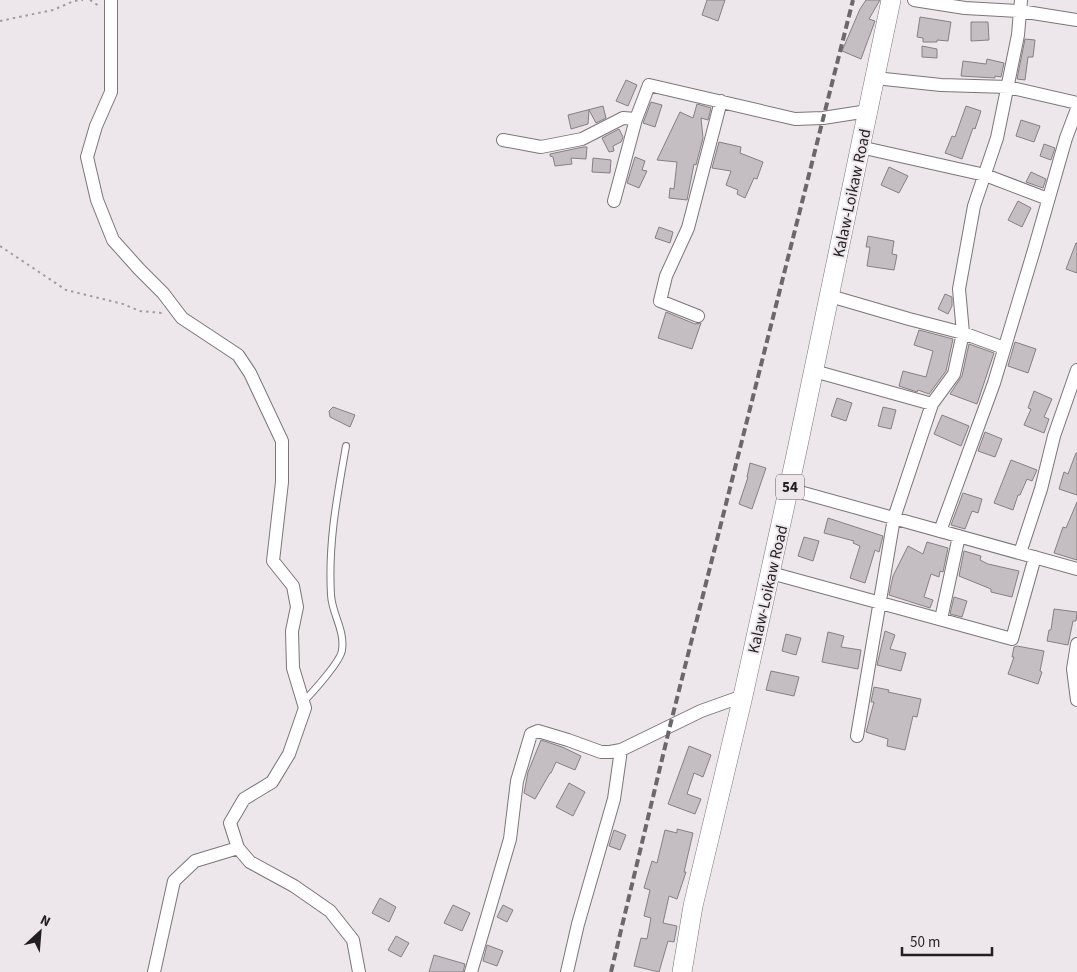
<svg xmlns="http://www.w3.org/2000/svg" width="1077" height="972" font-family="'Source Sans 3',sans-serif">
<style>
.building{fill:#c4bdc1;stroke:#868083}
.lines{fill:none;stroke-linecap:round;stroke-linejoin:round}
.service-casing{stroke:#7c7579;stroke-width:8}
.minor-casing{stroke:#7c7579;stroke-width:14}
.primary-casing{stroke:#7c7579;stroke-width:20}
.path{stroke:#a29ca0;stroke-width:2;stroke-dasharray:2.5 4;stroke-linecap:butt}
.service{stroke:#fff;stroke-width:6}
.minor{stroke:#fff;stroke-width:12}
.primary{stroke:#fff;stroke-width:19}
.rail{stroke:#6c676a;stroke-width:4;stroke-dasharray:8 4;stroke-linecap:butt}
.labels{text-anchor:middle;stroke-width:4;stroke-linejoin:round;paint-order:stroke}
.shield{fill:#ede6ea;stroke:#5f5b5d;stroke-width:1}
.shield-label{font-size:15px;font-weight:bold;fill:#221f21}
.street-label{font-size:16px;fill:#221f21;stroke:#ede6ea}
</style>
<rect width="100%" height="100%" fill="#ede6ea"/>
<path class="building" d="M707 0H725L718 21 702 15Z
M866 0H880L869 19 875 21 861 59 842 51 860 9Z
M920 17 951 22 948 41 937 40V42H923V38L917 37Z
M971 22H988L989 40 971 41Z
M1025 39 1035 40 1033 57H1028L1025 80 1017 79Z
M922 46 937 49V58L922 57Z
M987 59 1004 63 1001 77 995 76V78L961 76 963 61 986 64Z
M626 80 637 85 628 106 616 101Z
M651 102 662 105 655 127 643 123Z
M697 104 711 108 708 120 701 118 703 138 696 165 694 164 687 200 669 198 670 188 674 189 677 162 657 160 680 112 693 118Z
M603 106 606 118 596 123 589 110 588 124 571 129 568 115Z
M966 106 981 111 975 129 973 128 962 159 945 153 952 136 955 137Z
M1021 120 1040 126 1034 142 1016 136Z
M619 129 623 137 621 142 613 146 614 151 609 152 602 138Z
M719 142 741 147 740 153 763 162 757 179 754 178 745 198 737 194 738 190 726 185 731 171 712 168Z
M1044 144 1055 148 1051 160 1040 156Z
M583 147H587L586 159 571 158 572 164 555 166 553 157 550 156V154Z
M635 157 645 161 642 170 647 171 639 188 627 183Z
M593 158 611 160 610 173 592 172Z
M889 167 908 176 899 193 881 185Z
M1031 172 1046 179 1043 188 1026 182Z
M1018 201 1031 208 1022 227 1008 220Z
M659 227 673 232 670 243 655 238Z
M868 236 894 241 892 254 897 255 894 270 867 266 870 247H866Z
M1076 243H1077V273L1066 269Z
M945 294 952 297V306L948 314 938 309Z
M666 312 695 324 701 323 692 349 658 338Z
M919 330 953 339 946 371 929 394 918 390 917 392 899 386 903 371 926 377 933 351 914 345Z
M1015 342 1036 349 1028 373 1008 366Z
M969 344 994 353 977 404 950 394 962 376Z
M1034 391 1052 399 1044 417 1049 419 1044 433 1024 425 1031 409 1028 408Z
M837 398 852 403 846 421 831 416Z
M333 407 355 415 350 427 330 417 329 411Z
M883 407 896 410 891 429 878 426Z
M942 415 969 426 961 446 934 434Z
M985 432 1002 439 995 457 978 451Z
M1076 453H1077V495L1059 489 1064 472 1068 474Z
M1011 460 1037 470 1032 481 1027 479 1020 495H1018L1013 510 994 503Z
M750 463 766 468 752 509 739 504 748 477H747Z
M963 493 982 499 978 513 972 511 965 529 951 525Z
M1077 502V560L1054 553 1063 527 1066 528Z
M828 518 883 536 879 552 875 550 865 583 850 578 860 546 853 543 854 541 824 533Z
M804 537 819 541 813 561 798 556Z
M927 542 948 548 943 572 940 571 939 577 931 574 924 597 933 600 930 608 889 595 893 576 908 546 923 554Z
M964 551 981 556 980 560 988 564 1019 571 1012 597 991 592V589L959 576Z
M954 597 967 601 962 617 950 614Z
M1054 609 1077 612 1076 621H1073L1068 645 1047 641 1049 630H1051Z
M885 631 895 635 890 649 906 653 901 671 877 665Z
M828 632 844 636 841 647 861 650 858 669 822 662Z
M786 634 801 638 796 655 782 651Z
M1017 646 1044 651 1040 671 1042 672 1038 684 1008 674 1014 657H1012L1014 647Z
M771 671 799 677 794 696 766 690Z
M874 687 889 690 888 692 921 699 917 717 913 716 905 750 887 746 888 739 866 732 874 702H871Z
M541 740 562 747 581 756 575 770 556 762 551 773H550L535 799 524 793 528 772Z
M689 746 711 755 703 777 694 773 687 794 701 799 695 814 668 804Z
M569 783 585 792 573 816 556 807Z
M677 829 693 833 684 872H686L677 899 669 896 663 923 677 926 674 942 668 941 659 972 634 966 641 938 647 939 651 918 644 916 650 890 644 888 652 861 657 863 665 830 677 833Z
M614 830 626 835 620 850 609 846Z
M380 898 396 907 389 922 372 913Z
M453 905 470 913 462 931 444 923Z
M503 905 513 910 507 922 497 917Z
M396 936 409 943 401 957 388 950Z
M487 945 503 951 497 966 483 961Z
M434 955 465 964 463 972H429Z"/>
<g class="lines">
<g class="service-casing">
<path id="service" d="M303 702C312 693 341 661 342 650 345 630 332 614 331 595 328 543 337 497 346 446"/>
</g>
<g class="minor-casing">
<path id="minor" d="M111 0V92L96 126 87 157 97 200 113 240 139 269 163 293 182 318 238 355 250 373 282 441V482L273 561 293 586 297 607 292 631 293 668 305 708 289 754 272 782 244 799 230 823 238 848 250 862 294 886 330 911 353 940 359 972
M914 0 965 8 1020 11 1077 20
M875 78 941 85 1008 87 1077 103
M503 140 541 147 582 139 623 118 636 119
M860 147 985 175 1048 199
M614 201 636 119 649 85 795 119 823 118 868 111
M830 296 909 319 963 333 1004 348
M698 316 660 301 666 276 688 228 721 101
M814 371 932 404
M789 489 1077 569
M940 531 994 383 1034 250 1066 138 1077 109
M1020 553 1041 489 1054 436 1077 370
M771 573 1012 639 1035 557
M941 619 959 536
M1077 644 1073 669 1077 700
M857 736 894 518 932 404 954 374 963 333 959 289 974 206 997 138 1018 35 1021 0
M154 972 174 881 195 861 238 848
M471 972 510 839 517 781 531 734 538 731 568 740 601 752H610L621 750 701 711 743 696
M567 972 578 924 614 799 621 750"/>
</g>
<g class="primary-casing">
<path id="primary" d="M682 972 693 906 743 696 796 455 891 0"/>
</g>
<path class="path" d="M90 0 99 6
M0 21 53 10 74 1 83 0
M0 246 66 290 123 304 140 311 162 313"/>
<use href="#service" class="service"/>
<use href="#minor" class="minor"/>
<use href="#primary" class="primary"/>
<path class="rail" d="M611 972 670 726 853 0"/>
</g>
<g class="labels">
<rect class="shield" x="776" y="474.5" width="28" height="25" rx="4"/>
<g class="shield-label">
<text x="790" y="492">54</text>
</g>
<g class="street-label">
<text transform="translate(851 193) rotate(-78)" y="6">Kalaw-Loikaw Road</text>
<text transform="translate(767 589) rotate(-77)" y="6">Kalaw-Loikaw Road</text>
</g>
</g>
<g transform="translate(40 932) rotate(26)" stroke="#ede6ea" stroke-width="4" paint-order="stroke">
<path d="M0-4L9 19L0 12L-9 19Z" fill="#221f21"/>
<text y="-8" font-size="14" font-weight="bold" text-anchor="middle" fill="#221f21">N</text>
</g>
<path d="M902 947v8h90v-8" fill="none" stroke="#221f21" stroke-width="2.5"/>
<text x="910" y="947" font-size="15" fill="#221f21" stroke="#ede6ea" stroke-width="4" paint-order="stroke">50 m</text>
</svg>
